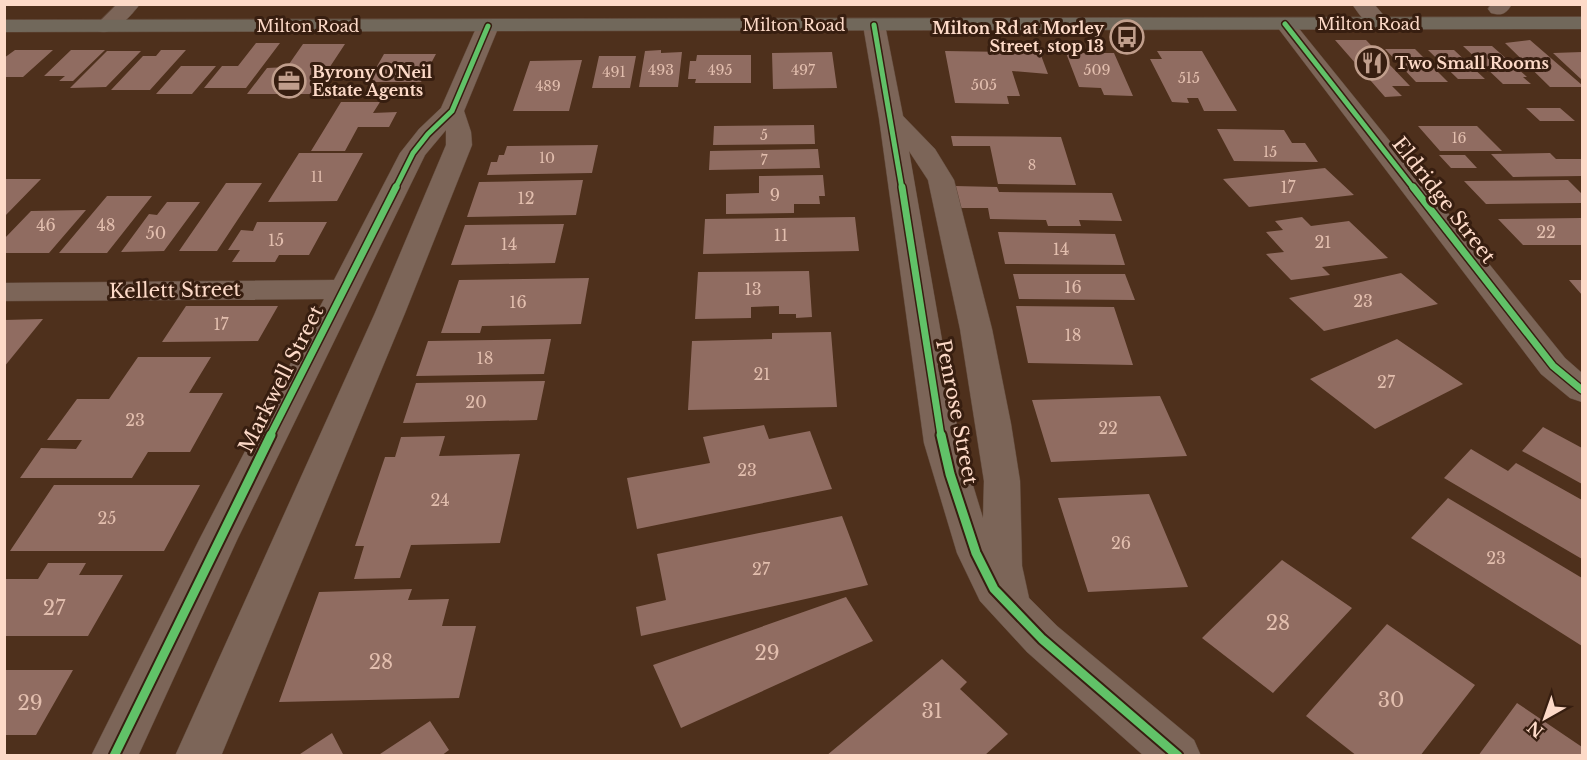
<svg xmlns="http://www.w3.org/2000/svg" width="1587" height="760" font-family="'Libre Baskerville',serif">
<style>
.building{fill:#906c61}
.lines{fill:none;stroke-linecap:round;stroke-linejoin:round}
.minor-casing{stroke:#624a3b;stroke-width:1}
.major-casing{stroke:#624a3b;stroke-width:1}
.minor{fill:#7c6558;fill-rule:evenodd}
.major{fill:#71685b;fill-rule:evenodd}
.cycleway-far2-casing{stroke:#371e10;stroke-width:8}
.cycleway-far1-casing{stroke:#371e10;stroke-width:10}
.cycleway-casing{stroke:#371e10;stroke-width:13}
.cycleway-far2{stroke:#61c268;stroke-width:5}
.cycleway-far1{stroke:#61c268;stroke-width:7}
.cycleway{stroke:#61c268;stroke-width:9}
.labels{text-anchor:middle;stroke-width:6;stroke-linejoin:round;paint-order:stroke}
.far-number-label{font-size:14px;fill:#e2beae}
.far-street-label{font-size:16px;fill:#fddac8;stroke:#371e10}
.far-poi-label{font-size:16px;font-weight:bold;fill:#fddac8;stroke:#371e10;text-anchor:start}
.number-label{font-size:16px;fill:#e2beae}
.street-label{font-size:20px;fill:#fddac8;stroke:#371e10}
.near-number-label{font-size:20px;fill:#e2beae}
</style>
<rect width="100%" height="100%" fill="#4e301c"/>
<path class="building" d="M1335 40H1366L1410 86H1392L1402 96 1385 97Z
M1530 40 1582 85V87H1550L1505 43Z
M256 43H280L246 88H204L222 66H238Z
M303 44H345L312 94H247L267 68 287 67Z
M1463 46H1492L1527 77H1523L1531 84H1503Z
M1385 49H1415L1448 82H1416Z
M15 50H53L23 77H4V58Z
M71 50H105L73 81H59L65 76H44Z
M161 50H186L150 90H111L143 56H156Z
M661 50V53L682 52 678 87H639L645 51Z
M1010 50H1039L1048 74 1012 71 1020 96H1007L1009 104 955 103 945 51 1010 52Z
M1428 50H1454L1485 79H1458Z
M107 51H141L106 87 70 88Z
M1157 51H1202L1237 111H1204L1198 98H1187L1189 103 1172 102 1150 59H1162Z
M832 52 837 88 773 89 772 53Z
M1582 52V80L1553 53Z
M1066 53H1114L1133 96 1104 95 1101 88 1079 87Z
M384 54H436L421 82H368Z
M697 55H751V83H695L696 79H688L690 61H696Z
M599 56H636L630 88H592Z
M582 60 569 111H513L530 61Z
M181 66H216L192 94H156Z
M341 102H380L373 113 397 112 389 127H358L345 151H311Z
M1526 108H1560L1575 121H1540Z
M814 125 815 144 713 145 714 126Z
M1418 126H1477L1502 151H1440Z
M1217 129 1284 130 1292 143H1305L1318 162 1234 161Z
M951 136 1061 137 1076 185 998 184 990 146H953Z
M598 145 592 173 487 175 491 162H497L499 155H504L507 146Z
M818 149 820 168 709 170 710 151Z
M299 153H363L337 201 268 202Z
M1550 153 1556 159H1582V176L1513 177 1491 154Z
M1439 155H1465L1477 168H1451Z
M1325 168 1354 195 1249 207 1223 179Z
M823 175 825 196H819L820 204H794V213L726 214V194L759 193V176Z
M4 179H41L4 217Z
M583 180 576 215 467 217 479 182Z
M1568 180 1582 194V203L1486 204 1464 181Z
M226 183H262L217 251H179Z
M955 186 997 187 999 192 1112 193 1122 221 1079 220 1081 226H1048L1046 220 990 219 988 208H959Z
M107 196H152L107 253H59Z
M167 202H200L164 251 121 252 149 214 157 215Z
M86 210 49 253H4V239L31 211Z
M855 217 859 251 703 254 705 219Z
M1302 217 1311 226 1349 221 1388 258 1322 267 1330 275 1291 280 1266 254 1284 252 1266 232 1283 230 1275 221Z
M1582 218V245H1523L1498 219Z
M257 222H327L309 255H279L275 262H232L240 250H228L241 230 253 231Z
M564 224 555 263 451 265 465 225Z
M998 232 1115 234 1125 265 1005 264Z
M809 271 812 317 796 318V314H779V306L751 307V318L695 319 698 272Z
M1401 273 1438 304 1324 331 1289 298Z
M1013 274H1125L1135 300 1019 299Z
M589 278 581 324 482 326 480 333H441L459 280Z
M1569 280H1582V295Z
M186 306H278L258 341 162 342Z
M1016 306 1114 307 1133 365 1028 363Z
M43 319 4 367V320Z
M831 332 837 407 688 410 692 341 772 339V333Z
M551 339 544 374 416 376 428 341Z
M1397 339 1463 384 1375 429 1310 379Z
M138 357H211L189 393H223L190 452H148L132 478H20L41 448 76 449 82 440H47L77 399H109Z
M545 381 537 420 403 423 416 383Z
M1160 396 1187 456 1051 462 1032 400Z
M764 425 769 439 810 431 832 489 637 529 627 478 710 463 703 437Z
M1543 427 1582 448V484L1522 451Z
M445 436 439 456 520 454 500 543 411 545 400 578 354 579 364 546H355L385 457H395L401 437Z
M1471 449 1508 471 1516 463 1582 500V559L1444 478Z
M54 485H200L164 551H10Z
M1149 494 1188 587 1088 592 1058 498Z
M1448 498 1582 578V646L1411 538Z
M842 516 868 585 641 636 636 607 666 600 657 554Z
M1282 560 1352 608 1273 693 1202 638Z
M48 563H86L79 575H123L88 636H4V579H38Z
M412 589 408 600 449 599 442 626H476L459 698 279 702 319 592Z
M846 597 873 641 681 728 653 665Z
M1387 624 1475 685 1420 756H1357L1306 716Z
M942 659 967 682 960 689 1008 734 984 756H826Z
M4 670H73L36 735H4Z
M1517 703 1582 747V756H1478Z
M430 721 449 750 441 756H377Z
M332 733 344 756H297Z"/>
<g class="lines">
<g class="minor-casing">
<path id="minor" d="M117 4H140C130 17 114 36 98 31L94 27Z
M1352 4H1374L1391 24 1387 28C1371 33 1361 17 1352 4Z
M1491 4H1512C1506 14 1502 16 1491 13L1488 9Z
M1285 18 1292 20 1565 358 1582 373V402L1570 398 1541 374 1278 28 1274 24 1278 20Z
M874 19 881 21 885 25 903 116 935 149 954 180 992 329 1011 424 1020 481 1022 566 1029 598 1057 626 1194 740 1201 756H1144L1027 652 980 601 957 553 924 443 879 118 863 25 867 21ZM909 151 928 180 960 329 984 481 983 518 960 443Z
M488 20 495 22 499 26 464 111 471 132 472 145 405 313 221 756H175L375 313 446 145V130L425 155 237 540 138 756H91L199 540 324 299 4 301V283L334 280 400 153 419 129 441 108 477 26 481 22Z"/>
</g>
<g class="major-casing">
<path id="major" d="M1582 17V29L4 32V20Z"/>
</g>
<use href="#minor" class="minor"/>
<use href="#major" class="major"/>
<g class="cycleway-far2-casing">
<path id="cycleway-far2" d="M1285 24 1414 189
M874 25 902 189
M395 189 413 153 428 134 452 111 488 26"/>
</g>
<g class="cycleway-far1-casing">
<path id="cycleway-far1" d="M902 187 941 436
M1413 187 1553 366 1582 390
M270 436 396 187"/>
</g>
<g class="cycleway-casing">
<path id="cycleway" d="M941 435 950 474 976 553 994 589 1042 639 1178 756
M114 756 271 435"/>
</g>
<use href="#cycleway-far2" class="cycleway-far2"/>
<use href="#cycleway-far1" class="cycleway-far1"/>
<use href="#cycleway" class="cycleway"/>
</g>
<defs>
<g id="bus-ring" transform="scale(1.725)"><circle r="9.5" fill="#371e10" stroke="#c09e8c" stroke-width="1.5"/><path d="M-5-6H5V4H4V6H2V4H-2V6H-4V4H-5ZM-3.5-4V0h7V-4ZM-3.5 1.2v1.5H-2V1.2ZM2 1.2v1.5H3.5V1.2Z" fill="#c09e8c"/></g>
<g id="restaurant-ring" transform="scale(1.725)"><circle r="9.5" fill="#371e10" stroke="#c09e8c" stroke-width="1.5"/><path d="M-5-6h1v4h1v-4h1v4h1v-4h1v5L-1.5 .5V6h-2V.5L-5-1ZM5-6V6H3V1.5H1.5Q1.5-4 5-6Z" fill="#c09e8c"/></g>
<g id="office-ring" transform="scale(1.725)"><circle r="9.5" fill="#371e10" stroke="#c09e8c" stroke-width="1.5"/><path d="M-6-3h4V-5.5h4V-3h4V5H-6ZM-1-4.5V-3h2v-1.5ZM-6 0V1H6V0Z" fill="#c09e8c"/></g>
</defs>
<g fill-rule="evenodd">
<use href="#bus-ring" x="1127" y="37"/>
<use href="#restaurant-ring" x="1372" y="63"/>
<use href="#office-ring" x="289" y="81"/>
</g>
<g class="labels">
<g class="far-number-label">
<text x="661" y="75">493</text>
<text x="720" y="75">495</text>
<text x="803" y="75">497</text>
<text x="1097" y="75">509</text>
<text x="614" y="77">491</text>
<text x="1189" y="83">515</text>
<text x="984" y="90">505</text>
<text x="548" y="91">489</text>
<text x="764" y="140">5</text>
<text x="1459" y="143">16</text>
<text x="1270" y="157">15</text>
<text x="547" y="163">10</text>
<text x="764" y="165">7</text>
<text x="1032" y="170">8</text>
<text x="317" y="182">11</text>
</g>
<g class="far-street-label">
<text x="1369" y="30">Milton Road</text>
<text x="794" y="31">Milton Road</text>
<text x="308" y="32">Milton Road</text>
</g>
<g class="far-poi-label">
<text x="1104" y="34" text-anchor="end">Milton Rd at Morley<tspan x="1104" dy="18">Street, stop 13</tspan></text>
<text x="1395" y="69">Two Small Rooms</text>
<text x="312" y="78">Byrony O'Neil<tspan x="312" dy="18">Estate Agents</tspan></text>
</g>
<g class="number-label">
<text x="1288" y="193">17</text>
<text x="775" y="201">9</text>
<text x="526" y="204">12</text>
<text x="46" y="231">46</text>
<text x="106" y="231">48</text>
<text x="1546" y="238">22</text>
<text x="156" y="239">50</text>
<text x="781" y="241">11</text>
<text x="276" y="246">15</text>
<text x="1323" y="248">21</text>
<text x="509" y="250">14</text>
<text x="1061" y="255">14</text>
<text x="1073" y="293">16</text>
<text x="753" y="295">13</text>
<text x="1363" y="307">23</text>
<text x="518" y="308">16</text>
<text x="221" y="330">17</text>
<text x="1073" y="341">18</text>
<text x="485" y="364">18</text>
<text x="762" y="380">21</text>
<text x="1386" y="388">27</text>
<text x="476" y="408">20</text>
<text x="135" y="426">23</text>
<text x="1108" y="434">22</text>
<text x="747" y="476">23</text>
<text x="440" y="506">24</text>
<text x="107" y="524">25</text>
<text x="1121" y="549">26</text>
<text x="1496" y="564">23</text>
<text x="761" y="575">27</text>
</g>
<g class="street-label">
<text transform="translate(1444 200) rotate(52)" y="7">Eldridge Street</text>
<text transform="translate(175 290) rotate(-1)" y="7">Kellett Street</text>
<text transform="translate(281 379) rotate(-63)" y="7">Markwell Street</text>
<text transform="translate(957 412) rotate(79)" y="7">Penrose Street</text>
</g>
<g class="near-number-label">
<text x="54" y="615">27</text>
<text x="1278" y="630">28</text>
<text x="767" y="660">29</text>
<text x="381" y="669">28</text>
<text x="1391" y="707">30</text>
<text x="30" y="710">29</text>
<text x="932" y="718">31</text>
</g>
</g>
<rect width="1587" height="760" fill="none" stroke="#fddac8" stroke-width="12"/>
<g transform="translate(1545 718) rotate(220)" stroke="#371e10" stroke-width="4.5" paint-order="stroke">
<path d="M0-4.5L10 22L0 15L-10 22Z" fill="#fddac8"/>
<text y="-9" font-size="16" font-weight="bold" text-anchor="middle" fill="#fddac8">N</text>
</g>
</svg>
